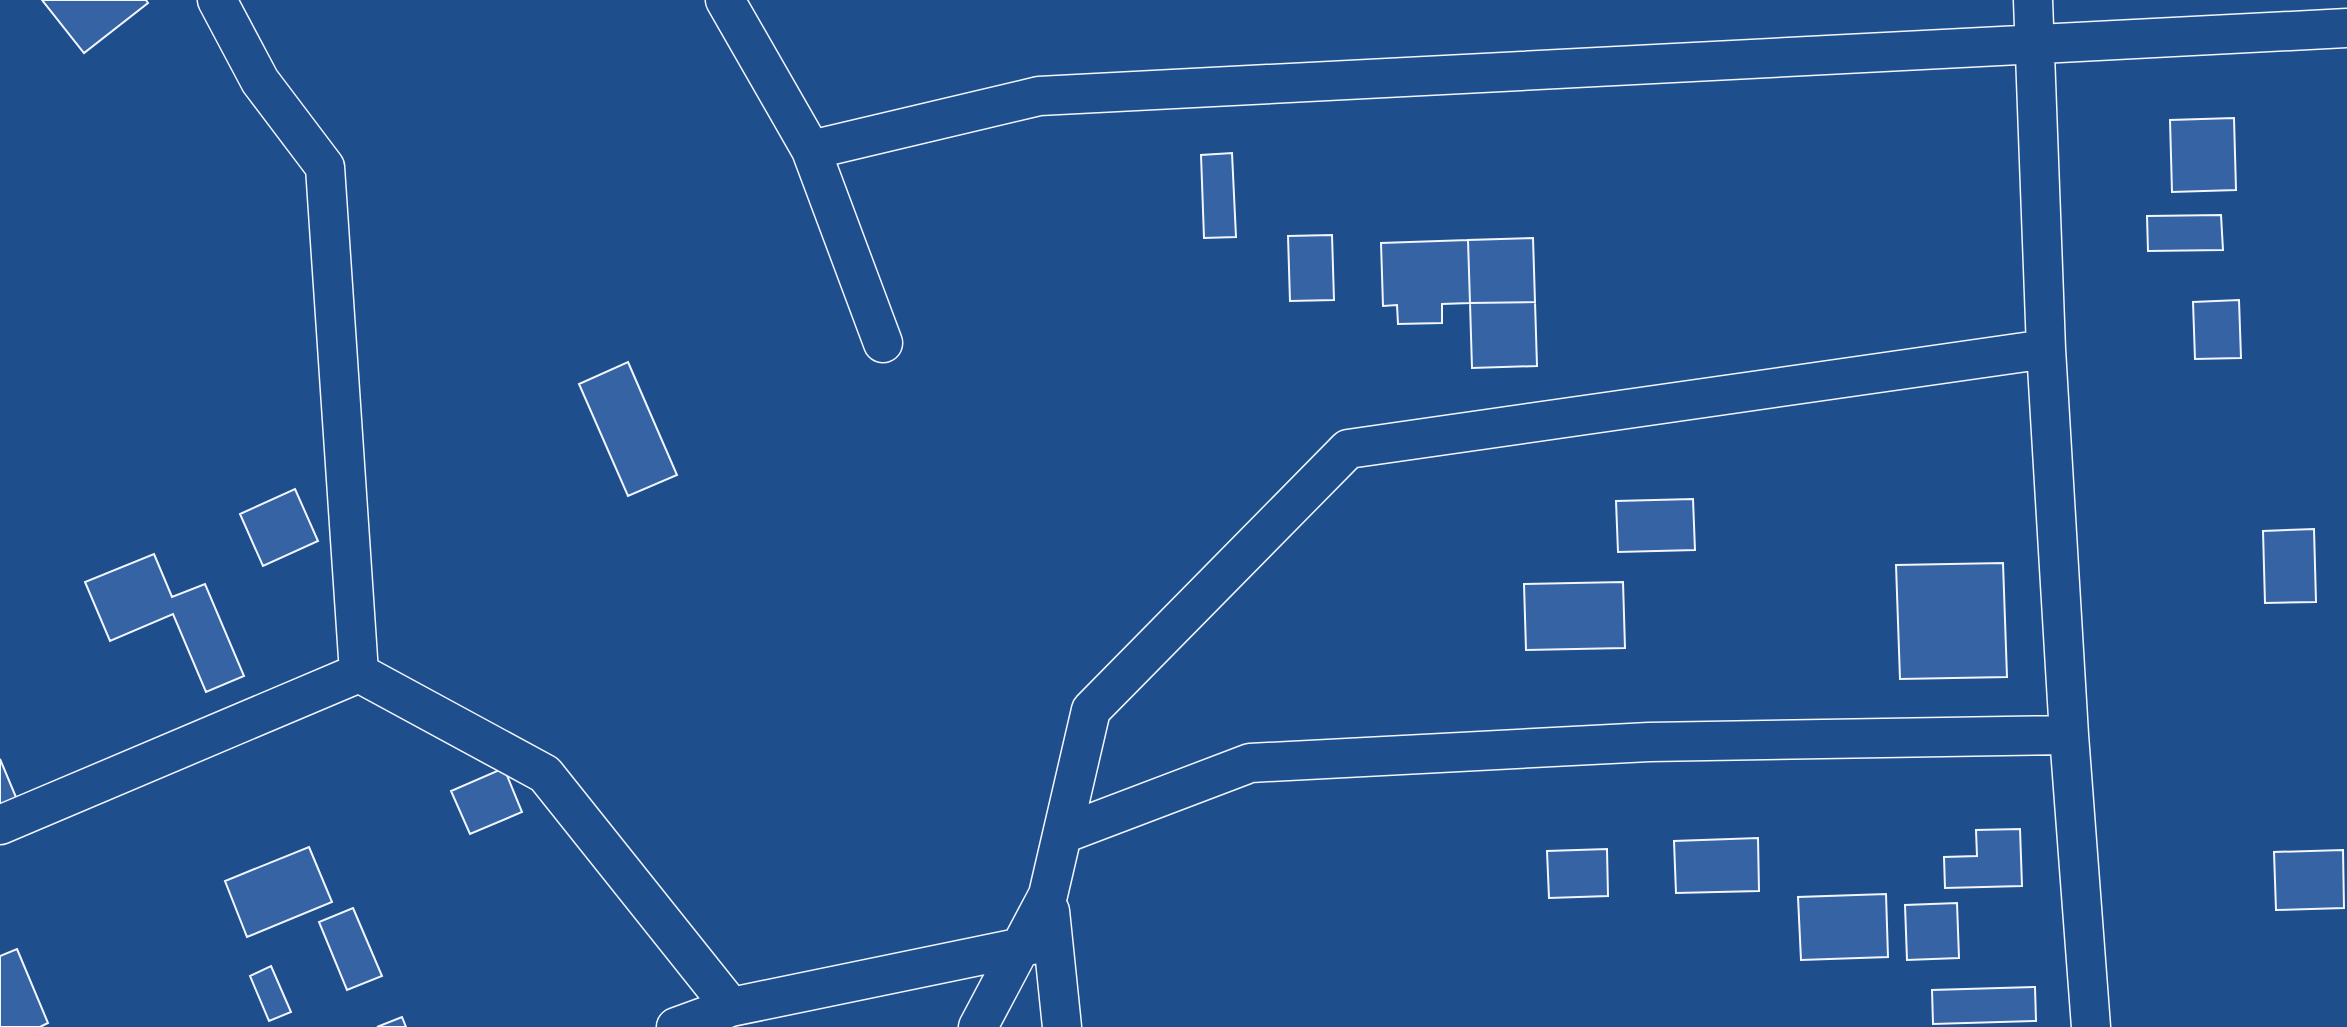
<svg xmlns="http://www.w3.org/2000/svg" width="2347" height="1027" font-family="Overpass,sans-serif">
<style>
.building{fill:#3563a3;stroke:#f2f6ff;stroke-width:2}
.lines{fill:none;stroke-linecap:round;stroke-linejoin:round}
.minor-casing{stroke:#f2f6ff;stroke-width:41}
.minor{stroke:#1f4e8c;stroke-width:38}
</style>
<rect width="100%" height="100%" fill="#1f4e8c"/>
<path class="building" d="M42 0H146L148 3 84 53Z
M2234 118 2236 190 2172 192 2170 120Z
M1232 153 1236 237 1204 238 1201 155Z
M2221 215 2223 250 2148 251 2147 216Z
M1332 235 1334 300 1290 301 1288 236Z
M1533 238 1535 302 1470 303 1468 240Z
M1468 240 1470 303 1442 304V323L1398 324 1397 305 1383 306 1381 243Z
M2239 300 2241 358 2195 359 2193 302Z
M1535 302 1537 366 1472 368 1470 303Z
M628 362 677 475 628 496 579 384Z
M295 489 318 541 263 566 240 514Z
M1693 499 1695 550 1618 552 1616 501Z
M2314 529 2316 602 2265 603 2263 531Z
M154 554 172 597 205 584 244 676 206 692 173 614 110 641 85 582Z
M2003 563 2007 677 1900 679 1896 565Z
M1623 582 1625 648 1526 650 1524 584Z
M0 759 18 802 0 810Z
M504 768 522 812 470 834 451 791Z
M2020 829 2022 886 1945 888 1944 857 1977 856 1976 830Z
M1758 838 1759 891 1676 893 1674 841Z
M309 847 332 902 247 937 225 881Z
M1607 849 1608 896 1549 898 1547 851Z
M2343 850 2344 908 2276 910 2274 852Z
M1886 894 1888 957 1801 960 1798 897Z
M1957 903 1959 958 1907 960 1905 905Z
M353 908 382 976 347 990 319 922Z
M17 949 48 1023 40 1027H0V956Z
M271 966 291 1012 269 1021 250 976Z
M2035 987 2036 1021 1933 1024 1932 990Z
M402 1017 406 1027H377Z"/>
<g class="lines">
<g class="minor-casing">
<path id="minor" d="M217 0 260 81 325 167 359 673 545 774 731 1007
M725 0 811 150 883 343
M811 150 1039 96 2347 28
M2046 349 2069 735 2091 1027
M0 825 359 673
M1063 834 1250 763 1649 742 2069 735
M1050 911 1062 1027
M676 1027 731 1007 1037 944
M978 1027 1048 895 1091 710 1348 449 2046 349 2033 0"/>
</g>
<use href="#minor" class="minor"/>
</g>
</svg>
